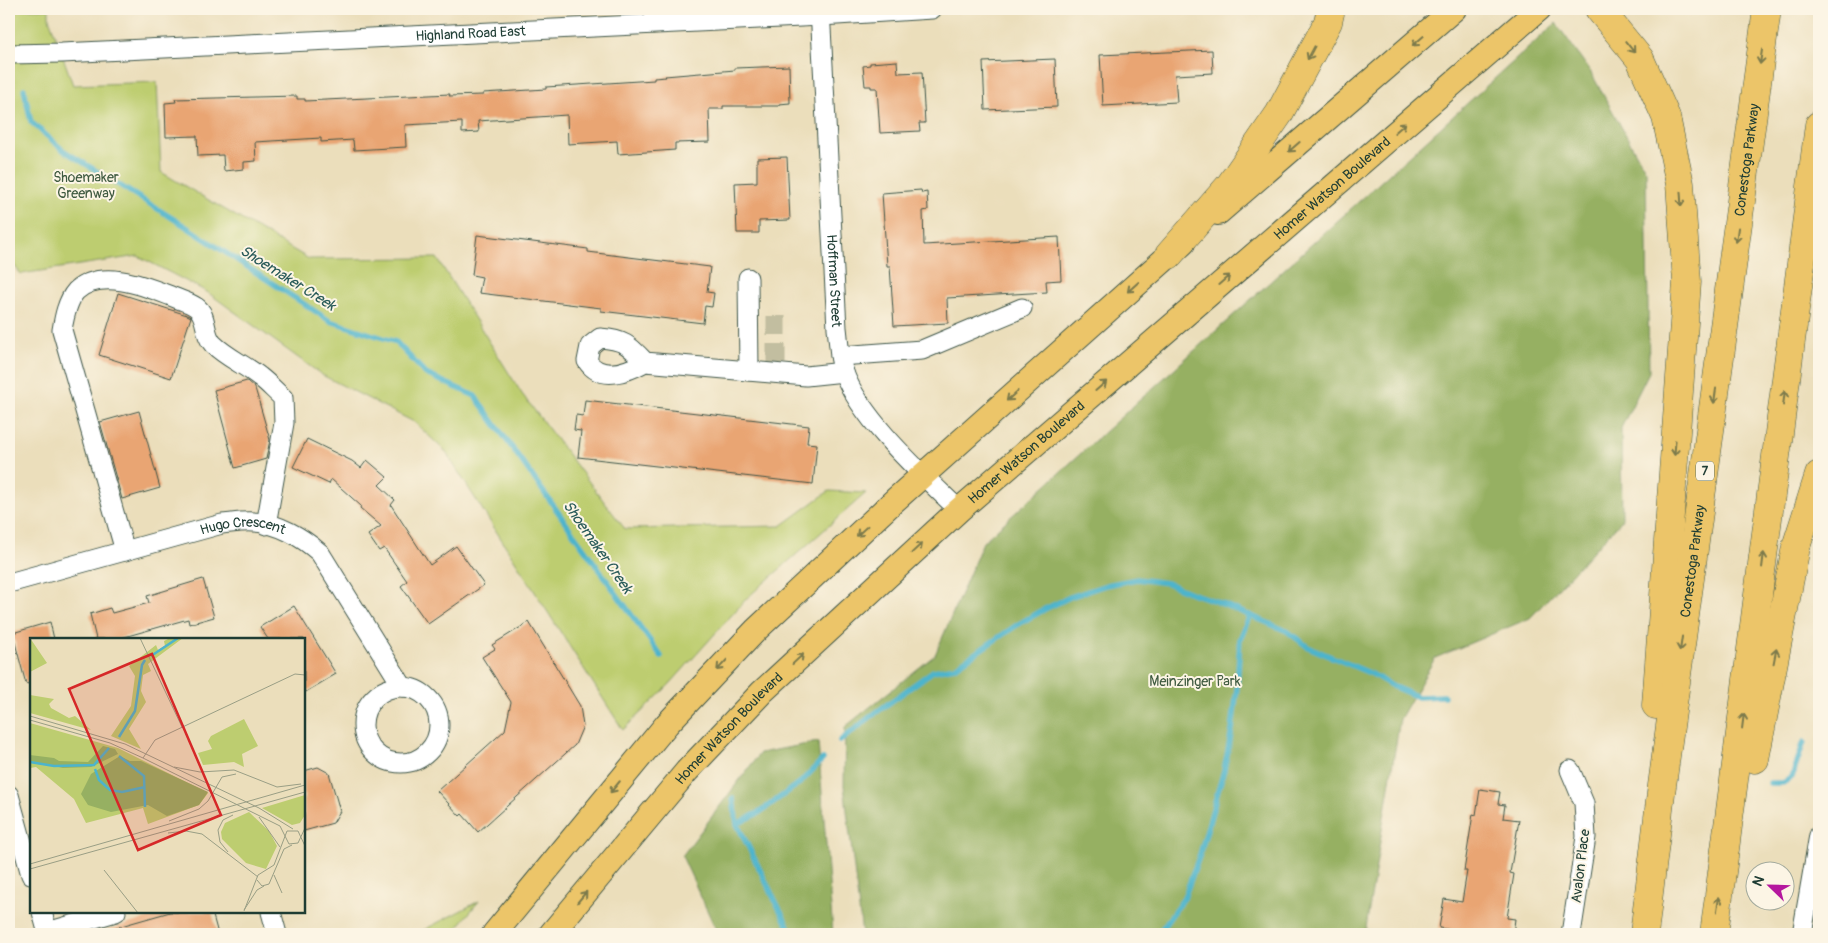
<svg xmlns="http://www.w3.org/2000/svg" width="1828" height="943" font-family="Pangolin,sans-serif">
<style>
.green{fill:#bdcd70;stroke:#6e8552}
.forest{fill:#96b062;stroke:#5a764b}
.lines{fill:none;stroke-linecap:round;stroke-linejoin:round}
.stream{stroke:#4db4cc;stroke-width:5.5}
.building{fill:#e9a573}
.minor-tunnel{stroke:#c2bea0;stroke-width:19;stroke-dasharray:19 9;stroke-linecap:butt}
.minor-casing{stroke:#3e5548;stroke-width:21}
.major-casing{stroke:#3e5548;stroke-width:26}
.highway-casing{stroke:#3e5548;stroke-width:29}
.minor{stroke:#fff;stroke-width:19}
.major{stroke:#ecc569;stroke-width:24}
.highway{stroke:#ecc569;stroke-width:28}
.oneway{stroke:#7b7a4c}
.labels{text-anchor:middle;stroke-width:4;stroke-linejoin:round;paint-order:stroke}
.shield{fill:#fcf5e5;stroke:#617469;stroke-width:1}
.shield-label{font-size:12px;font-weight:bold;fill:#1f3d34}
.street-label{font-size:14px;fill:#1f3d34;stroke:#fcf5e5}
.park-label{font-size:14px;fill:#3f5a40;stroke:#fcf5e5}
.water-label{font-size:15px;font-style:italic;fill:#2a5b5a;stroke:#fcf5e5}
.inset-river{fill:none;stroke:#4db4cc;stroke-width:2.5}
.inset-road{fill:none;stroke:#999e85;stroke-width:1}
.view{fill:#d62828;fill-opacity:0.15;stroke:#d62828;stroke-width:2.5}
.inset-edge{fill:none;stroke:#1f3d34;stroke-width:2.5}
</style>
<rect width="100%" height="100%" fill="#fcf5e5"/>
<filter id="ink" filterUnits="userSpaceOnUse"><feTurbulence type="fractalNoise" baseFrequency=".02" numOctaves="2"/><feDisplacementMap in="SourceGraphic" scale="10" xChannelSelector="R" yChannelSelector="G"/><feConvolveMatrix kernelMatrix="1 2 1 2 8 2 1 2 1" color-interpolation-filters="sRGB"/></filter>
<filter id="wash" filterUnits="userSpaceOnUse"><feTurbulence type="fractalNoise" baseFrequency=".0096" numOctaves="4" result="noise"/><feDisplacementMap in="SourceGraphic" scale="20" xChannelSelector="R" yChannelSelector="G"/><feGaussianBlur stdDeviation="1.12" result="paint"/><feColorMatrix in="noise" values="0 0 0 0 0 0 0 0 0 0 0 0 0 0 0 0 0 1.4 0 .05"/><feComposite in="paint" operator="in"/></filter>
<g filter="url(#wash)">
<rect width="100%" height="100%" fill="#ebdebb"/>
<path class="green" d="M9 9H49V18L73 85 157 82 161 172 309 259 437 258 522 394 625 529 781 526 829 491 866 493 747 598 669 685 623 730 445 451 414 422 322 375 207 292 138 256 21 274 9 259Z
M479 901 452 934H416Z"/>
<path class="forest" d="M1556 23 1590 71 1646 171 1649 372 1621 428 1622 520 1530 618 1435 658 1400 719 1365 934H862L844 786 845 727 935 655 983 542Z
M818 742 833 934H718L682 856 760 753Z"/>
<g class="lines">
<path class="stream" d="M9 15V18
M24 89 31 122 63 150 185 226 330 321 396 342 426 374 475 396 661 656
M840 741 874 714 933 671 955 667 1017 625 1045 609 1070 597 1106 585 1137 579 1167 583 1191 593 1215 601 1287 631 1308 647 1372 674 1392 686 1418 697 1444 696
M1770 783H1783L1792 777 1804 742
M733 799 737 824 792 934
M737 824 760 812 801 782 823 759
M1158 934 1184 898 1200 854 1224 770 1232 730 1237 688 1240 639 1250 615"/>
</g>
<g id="blocks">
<path class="building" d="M1212 50 1213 73 1175 75 1177 102 1103 106 1100 55Z
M1055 59 1057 107 985 110 983 62Z
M897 61 898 73 922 72 925 123H919L920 131 880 133 877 88H871V86H865L863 66 870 65V63Z
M789 66 790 103 779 104V106H723V109H709L710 142 675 143V150L618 154 617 141 568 144 567 115 478 121 479 132 462 133V122L405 125 406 147 354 150 353 140 321 142V138L255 142 256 161 244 162V169L224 171 223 155 198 156 197 136 166 137 165 103 176 102 175 99 297 96V99H305V101L450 94 449 96 483 95V93L546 89V87L654 80V78L666 77 665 76 735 70V68Z
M787 157 790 220 759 221V233H737L735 183 757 182V158Z
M921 190 922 193 927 192 928 210 923 211 924 245 1059 237 1061 280 1046 281 1047 292 947 298 948 323 894 326 890 266H887L882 193Z
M477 235 588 249V252L710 267 707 292 714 293 712 307 705 306 703 323 601 311V308L479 293 482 277 472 275Z
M118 293 187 315 191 317 171 378 99 355Z
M247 381 255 388 270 440 266 459 235 468 214 390Z
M585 400 809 426 807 443 817 444 813 484 578 457 581 431 574 430 576 415 583 416Z
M139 411 160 488 122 499 100 422Z
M307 439 352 461 361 468 367 460 387 477 379 485 395 500 391 505 430 565 456 546 484 585 428 624 401 586 407 581 384 548 379 551 368 535 381 526 360 508 361 506 331 479 329 484 293 467Z
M203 579 214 617 189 624 188 619 117 639H96L90 614 110 608 112 613 149 603 147 596Z
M294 606 336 674 304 693V639H268L260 627Z
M50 622 54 639H31V683L26 684 14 639H9V634Z
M529 622 580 706 583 726 575 745 478 832 462 814 460 816 437 791 505 730 511 702 482 657 495 649 492 645Z
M318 767 329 773 340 811 333 823 304 831V771Z
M1480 789 1500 792 1498 804 1505 805 1503 818 1519 820 1510 873 1514 874 1507 918 1515 919 1513 934H1481L1439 928 1444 899 1462 902 1467 871H1464L1473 814 1476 815Z
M170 912H212L218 934H107V930Z"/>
</g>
</g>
<g filter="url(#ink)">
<use href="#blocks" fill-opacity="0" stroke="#3e5548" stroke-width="1"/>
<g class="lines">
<path class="minor-tunnel" d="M776 363V309"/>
<g class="minor-casing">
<g id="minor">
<path id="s1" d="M820 9 837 328C839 343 839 359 844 373 862 421 922 474 959 510"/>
<path id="s2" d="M9 54 62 53 821 16 932 9"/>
<path d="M748 278 749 371"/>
<path d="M840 356 922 350 1022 308"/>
<path d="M645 362C629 345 625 340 600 338L590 346 587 361C601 382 627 372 645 362L806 376 844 372"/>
<path d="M125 551 62 330C64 318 67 301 76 291 101 268 145 286 171 296 179 300 189 302 196 307 208 315 203 334 213 344 226 357 245 365 260 377 268 383 275 391 283 398L284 423 266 525"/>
<path id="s3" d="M9 583 222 524C233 523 244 521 254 522 278 523 302 537 320 553L403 687"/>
<circle cx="401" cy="725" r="38"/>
<path d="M1570 770 1584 803 1586 837 1571 934"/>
<path d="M9 795 31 875"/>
<path d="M42 912 48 934"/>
<path d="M271 912 277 934"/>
<path d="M47 932 116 912"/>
<path d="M1802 934 1819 835"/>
</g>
</g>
<g class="major-casing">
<g id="major">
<path d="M1218 213 1454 9"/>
<path d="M494 934 667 724 756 630 895 500 1183 243"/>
<path id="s4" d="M551 934 687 771 762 692 959 510 1539 9"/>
</g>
</g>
<g class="highway-casing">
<g id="highway">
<path d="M1599 9 1640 59 1666 117 1680 184 1687 282 1656 705"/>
<path d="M1169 255 1230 185 1279 114 1328 22 1331 9"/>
<path d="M1755 759 1796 547 1819 475"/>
<path id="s5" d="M1644 934 1661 793 1767 9"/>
<path d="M1714 934 1819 125"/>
</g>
</g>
<use href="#minor" class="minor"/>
<use href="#major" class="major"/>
<use href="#highway" class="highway"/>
</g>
<defs><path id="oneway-shaft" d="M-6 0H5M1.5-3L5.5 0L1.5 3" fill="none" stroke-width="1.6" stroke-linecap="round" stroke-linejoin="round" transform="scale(1.25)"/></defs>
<g class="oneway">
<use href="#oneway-shaft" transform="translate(1418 41) rotate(139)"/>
<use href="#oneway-shaft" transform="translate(1630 47) rotate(51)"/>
<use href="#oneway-shaft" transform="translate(1311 53) rotate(118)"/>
<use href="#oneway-shaft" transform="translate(1761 57) rotate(98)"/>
<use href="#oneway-shaft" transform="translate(1400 128) rotate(-41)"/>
<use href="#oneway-shaft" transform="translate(1294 147) rotate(139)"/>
<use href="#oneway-shaft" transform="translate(1681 199) rotate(86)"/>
<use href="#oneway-shaft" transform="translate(1737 235) rotate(98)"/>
<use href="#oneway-shaft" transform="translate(1224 280) rotate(-41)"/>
<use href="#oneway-shaft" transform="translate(1133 287) rotate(138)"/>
<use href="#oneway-shaft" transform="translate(1101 386) rotate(-41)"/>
<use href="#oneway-shaft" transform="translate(1012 396) rotate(138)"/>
<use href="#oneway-shaft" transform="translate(1715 396) rotate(98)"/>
<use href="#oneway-shaft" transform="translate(1784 398) rotate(-83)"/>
<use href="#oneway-shaft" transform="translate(1675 448) rotate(94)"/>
<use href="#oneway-shaft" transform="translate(862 531) rotate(137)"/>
<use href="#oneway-shaft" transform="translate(917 548) rotate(-43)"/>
<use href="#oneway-shaft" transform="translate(1763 560) rotate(-83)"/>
<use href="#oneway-shaft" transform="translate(1681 644) rotate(98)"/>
<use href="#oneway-shaft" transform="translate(1775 656) rotate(-79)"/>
<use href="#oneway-shaft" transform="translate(798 659) rotate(-43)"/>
<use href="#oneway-shaft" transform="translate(722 665) rotate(133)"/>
<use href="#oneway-shaft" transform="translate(1743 721) rotate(-83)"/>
<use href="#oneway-shaft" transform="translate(615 787) rotate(130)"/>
<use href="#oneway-shaft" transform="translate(582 897) rotate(-50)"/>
<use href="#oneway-shaft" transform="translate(1718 904) rotate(-81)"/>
</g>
</g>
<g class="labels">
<rect class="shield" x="1696" y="461.5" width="18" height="19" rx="4"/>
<g class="shield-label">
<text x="1705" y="475">7</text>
</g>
<g class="street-label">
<text dy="5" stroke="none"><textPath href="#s2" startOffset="462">Highland Road East</textPath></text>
<text dy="5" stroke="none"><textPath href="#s5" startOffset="781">Conestoga Parkway</textPath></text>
<text dy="5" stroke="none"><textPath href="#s4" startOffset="1082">Homer Watson Boulevard</textPath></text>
<text dy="5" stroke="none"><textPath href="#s1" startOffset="272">Hoffman Street</textPath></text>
<text dy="5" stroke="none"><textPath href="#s4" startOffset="678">Homer Watson Boulevard</textPath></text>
<text dy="5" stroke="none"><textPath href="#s3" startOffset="242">Hugo Crescent</textPath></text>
<text dy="5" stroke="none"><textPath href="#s5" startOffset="376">Conestoga Parkway</textPath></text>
<text dy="5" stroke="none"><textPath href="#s4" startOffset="272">Homer Watson Boulevard</textPath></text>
<text transform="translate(1580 866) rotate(-83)" y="5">Avalon Place</text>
</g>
<g class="park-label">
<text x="86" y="182">Shoemaker<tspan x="86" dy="16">Greenway</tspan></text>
<text x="1195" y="686">Meinzinger Park</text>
</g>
<g class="water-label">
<text transform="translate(288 278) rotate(32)" y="5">Shoemaker Creek</text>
<text transform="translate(598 547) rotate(55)" y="5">Shoemaker Creek</text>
</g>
</g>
<g transform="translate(30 638)">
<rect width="275" height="275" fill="#ebdebb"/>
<path d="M0 0 17 25 0 34ZM140 0H153L118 26 121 33 113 37 111 53 116 64 99 91 111 111 81 98 101 68 105 38 99 28 126 7 128 12 135 8 134 3ZM0 57 24 61 19 66 21 70 39 80 45 78 61 92 0 75ZM214 81 228 108 212 116 214 129 204 124 173 127 168 115 182 111 178 103 181 98ZM0 85 88 110 178 155 169 167 118 186 113 170 56 185 44 161 6 129 0 130ZM275 157V177L270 185 262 187 232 170ZM219 174 239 193 247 208 236 231 216 225 192 201 191 194 195 185Z" fill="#bdcd70"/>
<path d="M73 108 85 111 88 116 61 129 33 130 0 123V117L24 120 29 123 58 124ZM90 118 100 123H111L178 154 169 167 137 178 118 167 81 174 58 167 51 156 61 136Z" fill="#96b062"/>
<path class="inset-river" d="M121 18 148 0M89 99 105 73 112 27 115 22M89 118 114 138 115 169M0 124 24 128 64 127 79 110M65 131 69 142 80 152 92 154 115 149"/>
<path class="inset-road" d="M110 0 152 89M0 78 95 106 229 170 263 191M0 82 80 105 113 120 250 188 259 206 268 205 275 190M113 120 125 102 265 36 275 37M144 129 170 134 204 132 247 149 271 146M229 179 250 209M139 183 169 171 178 163 192 139 206 136M138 195 156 193 172 196 228 239M198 214 190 204 188 192 193 182 203 177M0 226 275 147M0 231 275 154M74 232 108 275M244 237 252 255M227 242 232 248 239 246 254 211 262 207M214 272 227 252 234 248M214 273 228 237 244 227 257 193H268L275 208"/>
<path class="view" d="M122 16 191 177 108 212 39 51Z"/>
<rect width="275" height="275" class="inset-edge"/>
</g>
<rect width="1828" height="943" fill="none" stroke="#fcf5e5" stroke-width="30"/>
<g transform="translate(1770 886) rotate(293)"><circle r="24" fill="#fcf5e5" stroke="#a4ab9e"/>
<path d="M0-4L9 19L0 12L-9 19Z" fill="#b5179e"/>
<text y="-8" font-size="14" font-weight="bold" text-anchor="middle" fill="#1f3d34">N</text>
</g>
</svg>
